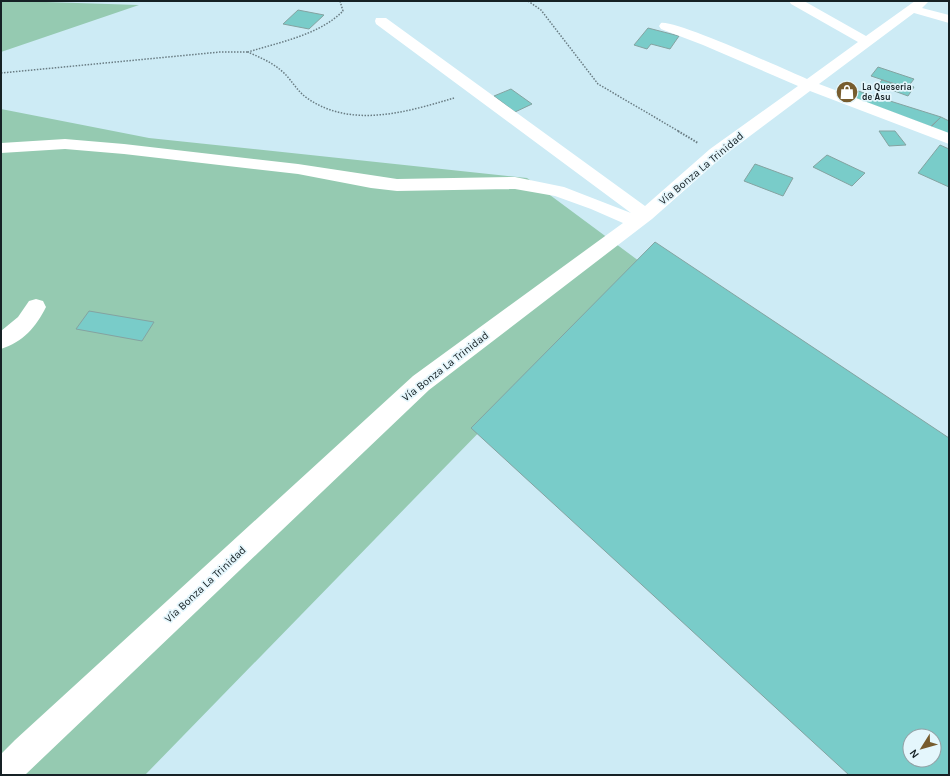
<svg xmlns="http://www.w3.org/2000/svg" width="950" height="776" font-family="Karla,sans-serif">
<style>
.green{fill:#95cab1}
.building{fill:#79ccc9;stroke:#84a3a1;fill-rule:evenodd}
.lines{fill:none;stroke-linecap:round;stroke-linejoin:round}
.path-far1{stroke:#697c83;stroke-width:1.5;stroke-dasharray:1.5 1.5;stroke-linecap:butt}
.path{stroke:#697c83;stroke-width:2;stroke-dasharray:1.5 1.5;stroke-linecap:butt}
.minor{fill:#fff;fill-rule:evenodd}
.labels{text-anchor:middle;stroke-width:3.5;stroke-linejoin:round;paint-order:stroke}
.far-poi-label{font-size:9px;font-weight:bold;fill:#162125;stroke:#e4f6fc;text-anchor:start}
.street-label{font-size:11px;fill:#162125;stroke:#e4f6fc}
</style>
<rect width="100%" height="100%" fill="#cdebf5"/>
<path class="green" d="M1 1H15L139 5 1 52Z
M1 109 149 138 527 178 643 264 145 775H1Z"/>
<path class="building" d="M298 10 324 15 309 29 283 24Z
M648 28 679 36 670 49 651 44 647 49 634 45Z
M878 67 914 79 907 88 871 76Z
M882 80 907 88 909 85 914 87 908 96 878 85Z
M511 89 532 104 515 112 494 96Z
M855 90 941 117 931 127 859 100 853 95Z
M941 117 949 121V137L929 128Z
M879 131H895L906 145 889 146Z
M940 145 949 149V187L918 173Z
M827 155 865 173 852 186 813 167Z
M755 164 793 178 783 196 744 181Z
M655 242 949 438V775H849L471 428ZM910 736H934V760H910Z
M89 311 154 322 142 341 76 329Z"/>
<g class="lines">
<path class="path-far1" d="M340 1 343 11C319 35 280 42 248 52 261 58 274 63 285 74 292 81 298 92 307 98 351 129 407 112 454 98
M528 1 541 10 598 84 680 132
M1 73 220 52H248"/>
<path class="path" d="M678 131 698 143"/>
<path class="minor" d="M789 1H804L866 36 915 1H929L922 8 949 15V23L914 13 819 84 949 133V144L810 91 722 157 652 219 429 390 25 775H1V754L15 740 413 376 623 223 591 209 555 196 515 189 397 191 371 188 298 174 124 154 65 149 1 153V143L65 139 124 144 298 164 397 179 515 177 564 187 631 213 376 24 375 21 376 18H386L645 206 710 149 798 86 703 45 661 29 659 26 661 23C676 20 786 70 807 79L858 42 791 4Z
M36 299 43 301 46 307C36 327 23 342 1 349V331L18 317 29 301Z"/>
</g>
<defs>
<g id="shop-disc" transform="scale(1.15)"><circle r="9.5" fill="#775c2e" stroke="#e4f6fc"/><path d="M-5-2.5h2.3a2.7 3.5 0 0 1 5.4 0H5L5.5 6h-11ZM-1.5-2.5h3a1.5 2.3 0 0 0-3 0Z" fill="#fff"/></g>
</defs>
<g fill-rule="evenodd">
<use href="#shop-disc" x="847" y="92"/>
</g>
<g class="labels">
<g class="far-poi-label">
<text x="862" y="90">La Queseria<tspan x="862" dy="10">de Asu</tspan></text>
</g>
<g class="street-label">
<text transform="translate(701 168) rotate(-40)" y="4">Vía Bonza La Trinidad</text>
<text transform="translate(445 366) rotate(-38)" y="4">Vía Bonza La Trinidad</text>
<text transform="translate(205 584) rotate(-43)" y="4">Vía Bonza La Trinidad</text>
</g>
</g>
<rect width="950" height="776" fill="none" stroke="#162125" stroke-width="4"/>
<g transform="translate(922 748) rotate(233)"><circle r="19" fill="#e4f6fc" stroke="#92a1a6"/>
<path d="M0-3L7 15L0 10L-7 15Z" fill="#775c2e"/>
<text y="-6" font-size="11" font-weight="bold" text-anchor="middle" fill="#162125">N</text>
</g>
</svg>
